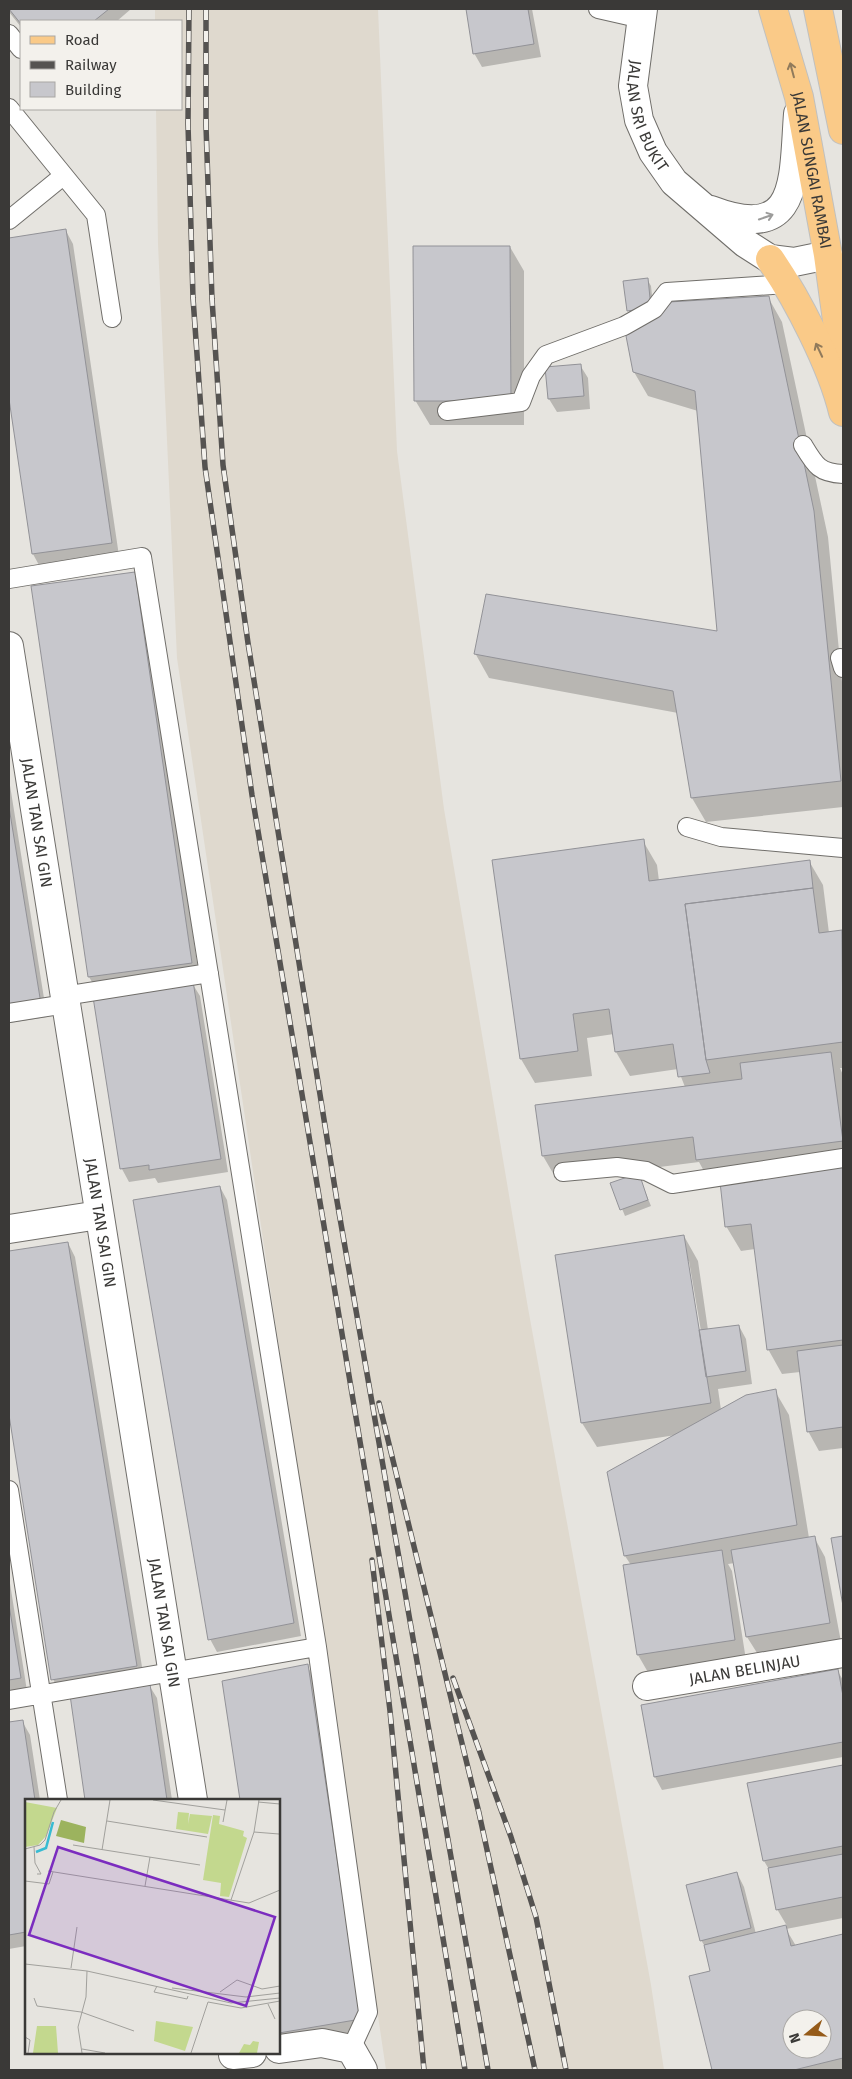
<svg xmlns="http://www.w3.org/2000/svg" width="852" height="2079" font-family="'Fira Sans',sans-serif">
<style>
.built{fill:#dfd9ce}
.shadow{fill:#0003;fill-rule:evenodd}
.building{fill:#c7c7cc;stroke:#929297;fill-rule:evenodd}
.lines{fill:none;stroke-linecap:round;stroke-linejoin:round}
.lane-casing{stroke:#706e6a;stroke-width:20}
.street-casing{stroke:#706e6a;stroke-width:30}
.secondary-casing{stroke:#706e6a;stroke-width:30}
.primary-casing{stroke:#c0c0bf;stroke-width:30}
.lane{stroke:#fff;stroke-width:18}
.street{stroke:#fff;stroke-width:28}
.secondary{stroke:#fff;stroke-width:28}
.primary{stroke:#faca88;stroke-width:28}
.rail-casing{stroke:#555351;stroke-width:5.5}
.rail{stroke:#f3f1ec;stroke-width:4;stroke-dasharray:11;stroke-linecap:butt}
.oneway{stroke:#907a5b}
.oneway2{stroke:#9c9c9b}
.labels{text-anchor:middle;stroke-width:4.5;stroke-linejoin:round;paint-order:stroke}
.street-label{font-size:16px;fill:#3a3937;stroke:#f3f1ec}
.inset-river{fill:none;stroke:#38bbd2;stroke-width:2.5}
.inset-road{fill:none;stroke:#a1a09c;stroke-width:1}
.view{fill:#7b2cbf;fill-opacity:0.15;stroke:#7b2cbf;stroke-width:2.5}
.inset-edge{fill:none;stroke:#3a3937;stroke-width:2.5}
</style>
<rect width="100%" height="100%" fill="#e6e4df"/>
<path class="built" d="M155 9H378L397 451 444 809 528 1308 651 1985 664 2070H386L177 658 158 244 156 109H181V21H155Z"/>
<path class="shadow" d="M9 9H131L117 21H21V27L9 12Z
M467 9H532L541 57 482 67 474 53Z
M66 231 73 244 119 556 40 567 33 554 9 390V239Z
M510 247 524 271V425H430L415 400Z
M647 279 651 286 654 314 632 317 628 310Z
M768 297 782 322 828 537 843 692V807L706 822 692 798 678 713 489 678 475 653 718 632 698 411 648 396 634 372Z
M580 365 588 378 590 409 557 412 549 399Z
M134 573 142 586 199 976 97 990 89 977 32 588Z
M9 779 47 1017 9 1023Z
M643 841 657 865 659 881 809 861 823 885 829 933 841 931 843 935V1068H840L843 1075V1448L819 1451 808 1431 800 1372 782 1374 768 1349 755 1249 741 1251 726 1226 721 1182 711 1184 699 1162 557 1180 543 1156 685 1087 678 1069 630 1076 616 1052 614 1034 587 1038 592 1076 535 1083 521 1059Z
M192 983 200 996 228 1172 158 1183 155 1178 129 1182 122 1169 95 998Z
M638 1174 651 1206 625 1216 612 1184Z
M220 1187 227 1200 301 1636 217 1652 210 1639Z
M684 1236 698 1261 708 1330 739 1326 746 1339 752 1384 718 1389 721 1410 775 1391 789 1415 809 1538 814 1537 825 1557 841 1642 759 1656 747 1637 735 1563 728 1564 732 1571 746 1660 649 1674 638 1655 631 1565 625 1556 676 1435 597 1447 582 1423ZM687 1261H689L701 1331H698Z
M68 1243 75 1257 144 1679 60 1693 53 1679 9 1408V1253Z
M843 1537V1599L833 1539Z
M9 1577 27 1691 9 1694Z
M307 1666 315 1679 368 2032 283 2046 279 2039V1800H241L223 1682Z
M837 1670 843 1680V1757L662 1790 655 1777Z
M149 1685 157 1698 172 1800H87L71 1696Z
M22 1721 30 1735 40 1800H26V1946L9 1949V1723Z
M843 1767V1918L786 1929 796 1946 843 1936V2070H714L690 1977 712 1972 707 1950 701 1940 737 1873 744 1887 756 1934 787 1926 777 1909 770 1871 764 1861 749 1784ZM792 2019H822V2049H792Z"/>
<path class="building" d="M9 9H109L94 21H21V24Z
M466 9H528L534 44 473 54Z
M66 229 112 543 32 554 9 399V238Z
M413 246H510L511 401H414Z
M648 278 651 308 627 311 623 281Z
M769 296 814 511 841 781 691 798 673 691 474 654 486 594 717 631 695 391 633 372 626 336 669 302Z
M581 364 584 396 548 399 545 367Z
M135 572 192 963 88 977 31 586Z
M9 807 41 1004 9 1009Z
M644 839 649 881 810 860 813 888 685 904 706 1060 710 1073 678 1077 673 1044 615 1052 609 1009 573 1014 578 1051 520 1059 492 860Z
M813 888 819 933 842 930 843 1042 706 1060 685 904Z
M193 981 221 1159 149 1170V1165L120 1169 93 997Z
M831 1052 843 1141 696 1160 693 1137 542 1156 535 1105 742 1079 740 1063Z
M843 1167V1340L767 1350 751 1224 725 1227 720 1182Z
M639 1173 648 1200 620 1210 610 1183Z
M220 1186 294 1623 208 1640 133 1200Z
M684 1235 711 1403 581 1423 555 1255Z
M68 1242 137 1666 51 1680 9 1415V1251Z
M739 1325 746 1371 706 1377 699 1330Z
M843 1345V1427L807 1432 797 1351Z
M776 1389 797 1525 624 1556 607 1472 746 1395Z
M815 1536 830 1623 746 1637 731 1550Z
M843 1536V1606L831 1538Z
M722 1550 735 1640 637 1655 623 1565Z
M9 1605 21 1678 9 1680Z
M308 1664 361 2019 279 2033V1800H240L222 1681Z
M838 1669 843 1696V1742L654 1777 641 1705Z
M150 1684 167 1800H85L70 1695Z
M23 1720 35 1800H26V1932L9 1935V1722Z
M843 1765V1846L763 1861 747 1783Z
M843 1854V1897L776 1910 768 1868Z
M737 1872 751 1928 700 1941 686 1885Z
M786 1925 791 1946 843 1934V2058L794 2070H712L689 1976 710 1971 704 1945ZM792 2019H822V2049H792Z"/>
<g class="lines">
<g class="lane-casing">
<path id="lane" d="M598 9 642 19
M9 34 21 49
M9 108 96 215 112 318
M9 220 63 176
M447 411 521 402 531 376 546 355 624 326 654 309 667 292 787 284
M803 445C815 465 819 473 843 474
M9 579 142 557 317 1647 368 2012 351 2049
M840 658 843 668
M687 827 721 837 843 848
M64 996 209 973
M9 1013 66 1004
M563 1172 617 1167 646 1171 672 1184 843 1158
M9 1490 58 1800
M9 1700 317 1647"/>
</g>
<g class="street-casing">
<g id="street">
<path id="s1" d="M9 646 193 1800"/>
<path d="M9 1229 99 1215"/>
<path id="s2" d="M647 1686 843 1653"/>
<path d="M279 2049 322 2043 351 2049 363 2070"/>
<path d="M233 2055 252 2053"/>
</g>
</g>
<g class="secondary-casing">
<g id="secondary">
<path id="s3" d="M643 9 633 86 639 120 653 152 674 182 745 243 770 259 794 262 828 255"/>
<path d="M711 210C800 244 793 179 798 114"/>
</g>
</g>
<g class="primary-casing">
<g id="primary">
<path id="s4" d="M773 9 799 97 828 255 843 364"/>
<path d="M818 9 843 130"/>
<path d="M770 259C797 298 832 366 843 412"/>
</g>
</g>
<use href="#lane" class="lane"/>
<use href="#street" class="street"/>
<use href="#secondary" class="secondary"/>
<use href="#primary" class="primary"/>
<g class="rail-casing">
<path id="rail" d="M189 9 188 124 193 298 205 467 252 795 465 2070
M206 9V126L212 299 223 465 248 643 337 1201 488 2070
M379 1403 479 1813 535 2070
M372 1560 390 1711 424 2070
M453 1678 511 1837 536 1917 566 2070"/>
</g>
<use href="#rail" class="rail"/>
</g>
<defs><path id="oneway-shaft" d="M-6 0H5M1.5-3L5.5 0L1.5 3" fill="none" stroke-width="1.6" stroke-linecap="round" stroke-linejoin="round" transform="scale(1.25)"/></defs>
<g class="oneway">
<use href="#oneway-shaft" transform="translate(792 70) rotate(-105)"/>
<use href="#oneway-shaft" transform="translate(819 350) rotate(-115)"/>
</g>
<use class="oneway2" href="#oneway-shaft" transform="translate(766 217) rotate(-19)"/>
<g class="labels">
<g class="street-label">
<text dy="6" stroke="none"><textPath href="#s3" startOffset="110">JALAN SRI BUKIT</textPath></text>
<text dy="6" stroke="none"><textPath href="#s4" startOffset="166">JALAN SUNGAI RAMBAI</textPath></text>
<text dy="6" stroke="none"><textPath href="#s1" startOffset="179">JALAN TAN SAI GIN</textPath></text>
<text dy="6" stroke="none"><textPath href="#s1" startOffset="584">JALAN TAN SAI GIN</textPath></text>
<text dy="6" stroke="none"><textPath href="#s1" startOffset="989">JALAN TAN SAI GIN</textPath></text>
<text dy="6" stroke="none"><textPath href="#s2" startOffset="99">JALAN BELINJAU</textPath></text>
</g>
</g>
<g transform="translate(25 1799)">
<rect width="255" height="255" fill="#e6e4df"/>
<path d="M0 3 32 9 21 37 13 46 0 48ZM153 13 164 14 163 25 165 15 187 17 183 35 151 30ZM188 16 195 17 194 25 219 32 218 37 222 39 204 98 195 97 196 84 178 81ZM131 222 168 228 160 252 129 242ZM12 227H31L33 254H8ZM228 242 234 243 232 254H214L219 245 225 246Z" fill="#c3d88e"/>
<path d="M36 21 61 28 59 44 31 37Z" fill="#9cb35e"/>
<path class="inset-river" d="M11 53 21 49 28 23"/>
<path class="inset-road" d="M128 1 200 11M233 3 255 5M82 22 182 38M198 23 202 1M229 33 254 35M48 46 175 66M9 48 10 64 16 75H12M0 50 15 46 20 41 29 13 36 1M77 51 85 1M23 72 224 104 255 91M0 82 24 85 28 73M120 87 125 58M206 101 229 33 234 1M0 165 62 172 206 204 255 199M46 169 52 128M132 187 129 193 162 200 163 197M147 189 221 198 255 194M195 193 212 181 237 190 255 187M9 199 12 207 56 213 109 232M243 205 250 220M0 238 5 241 3 254M57 250 80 254M57 254 53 228 61 198 62 172M166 254 183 203 216 209 255 202"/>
<path class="view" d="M33 48 250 118 221 207 4 136Z"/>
<rect width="255" height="255" class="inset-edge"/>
</g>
<rect width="852" height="2079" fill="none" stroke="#3a3937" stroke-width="20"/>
<rect x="20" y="20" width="162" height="90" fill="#f3f1ec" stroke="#a9a7a4"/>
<rect x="30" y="36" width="25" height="8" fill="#faca88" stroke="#a9a7a4"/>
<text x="65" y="45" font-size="15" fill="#3a3937">Road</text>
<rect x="30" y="61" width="25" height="8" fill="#555351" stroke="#a9a7a4"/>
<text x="65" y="70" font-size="15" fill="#3a3937">Railway</text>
<rect x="30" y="82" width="25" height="15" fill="#c7c7cc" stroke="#a9a7a4"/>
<text x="65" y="95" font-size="15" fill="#3a3937">Building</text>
<g transform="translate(807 2034) rotate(252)"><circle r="24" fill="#f3f1ec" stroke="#a9a7a4"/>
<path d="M0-4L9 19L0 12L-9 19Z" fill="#955b19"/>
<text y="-8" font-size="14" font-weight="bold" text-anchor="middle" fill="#3a3937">N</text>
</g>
</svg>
